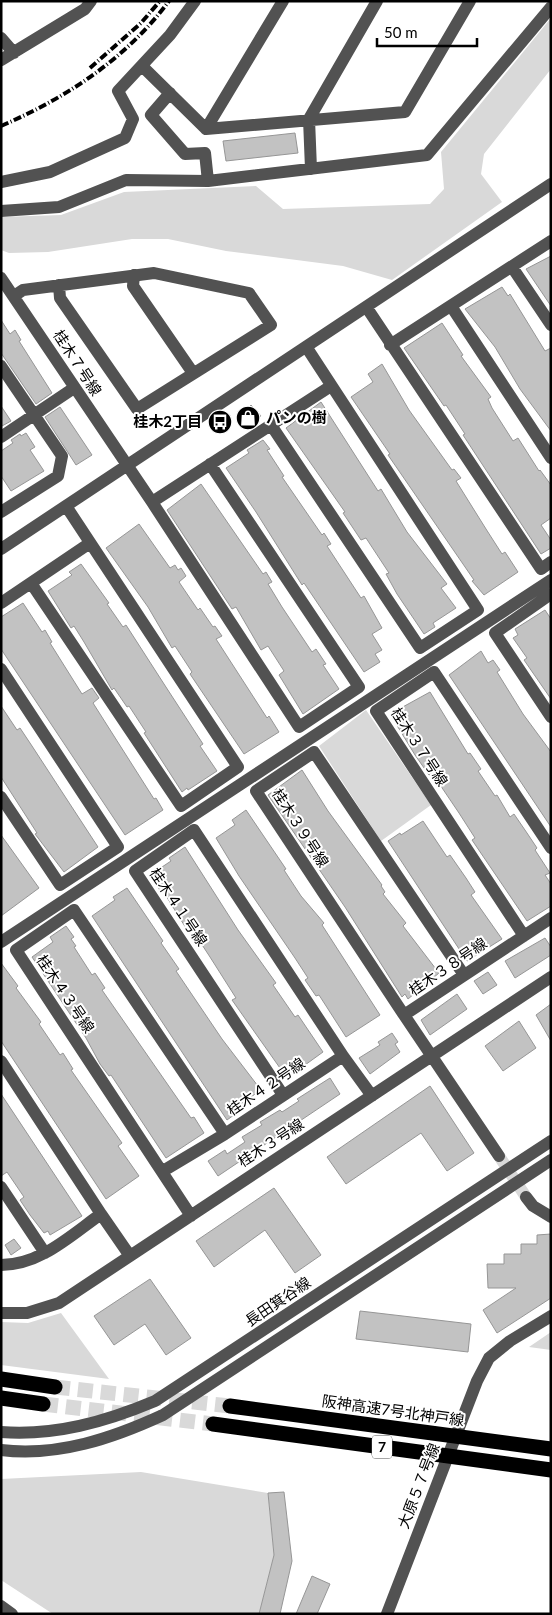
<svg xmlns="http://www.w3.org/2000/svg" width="552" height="1615" font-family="Lato,'Noto Sans JP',sans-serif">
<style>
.green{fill:#d9d9d9}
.building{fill:#c2c2c2;stroke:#969696}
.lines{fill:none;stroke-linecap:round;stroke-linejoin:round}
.minor-tunnel{stroke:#d9d9d9;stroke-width:12;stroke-dasharray:12 6;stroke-linecap:butt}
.highway-tunnel{stroke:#d9d9d9;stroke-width:15;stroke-dasharray:15 8;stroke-linecap:butt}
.minor{stroke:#525252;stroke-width:12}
.highway{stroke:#000;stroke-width:15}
.rail{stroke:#000;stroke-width:4;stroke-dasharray:8 2.5 1 2.5;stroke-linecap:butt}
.labels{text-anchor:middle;stroke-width:4;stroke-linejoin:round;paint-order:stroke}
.shield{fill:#fff;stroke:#4c4c4c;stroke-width:1}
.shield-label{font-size:14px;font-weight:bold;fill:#000}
.street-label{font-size:15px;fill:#000;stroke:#fff}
.poi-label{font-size:15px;font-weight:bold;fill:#000;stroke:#fff;text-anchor:start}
</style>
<rect width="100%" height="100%" fill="#fff"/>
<path class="green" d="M551 18V69L484 154 481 174 502 202 392 280 343 266 226 251 168 239H132L48 252 9 253 1 250V217L61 215 124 192 256 186 283 209 430 204 444 189 441 152Z
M366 710 431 805 381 841 319 746Z
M61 1313 109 1379 1 1365V1322L28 1323Z
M551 1332V1350L529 1347Z
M141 1472 268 1493 274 1555 259 1614H53L1 1580V1479Z"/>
<path class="building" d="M295 133 298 153 226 161 223 141Z
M551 256V306L526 269Z
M502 287 508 296 510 294 545 351 551 348V431L520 389 495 347 465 309Z
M1 320 10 334 15 330 21 340 19 341 52 393 36 404 1 353Z
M442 323 463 355 461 356 491 397 488 399 492 408 513 441 518 438 539 471 540 470 551 485V518L541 525 551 540V548L541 554 463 435 465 434 446 405 444 406 404 348Z
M382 364 409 410 452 470 454 469 461 478 456 481 486 529 502 554 505 552 518 572 484 595 472 581 474 580 399 471 388 455 390 454 351 397 373 382 368 374Z
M321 402 378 491 381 489 407 532 447 584 441 588 456 608 433 623 435 627 424 634 397 594 386 574 389 573 366 538 361 540 343 513 345 512 286 428Z
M251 405 261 416 246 430 236 420Z
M1 406 11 421 2 426 1 424Z
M60 407 92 455 76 465 45 417Z
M26 433 35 447 30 450 44 471 11 491 1 476V451L13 443 11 440 20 434 21 436Z
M263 440 270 449 267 450 284 476 282 477 322 535 324 533 331 544 327 546 361 598 364 596 382 628 372 634 382 650 375 654 380 662 364 672 304 583 302 585 256 512 226 468 249 453 247 450Z
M201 484 263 574 266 572 272 582 268 584 282 607 312 652 316 649 326 664 323 665 339 689 303 714 279 675 284 671 268 646 261 650 236 607 232 609 167 510Z
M139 524 170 568 175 565 178 570 181 568 186 576 179 582 198 610 200 608 213 627 215 626 222 636 216 639 267 718 269 716 279 732 244 754 190 674 192 672 175 646 172 648 148 607 106 548Z
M81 564 109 603 107 604 123 627 126 625 164 684 203 744 200 746 217 771 188 790 187 788 182 792 144 733 146 732 129 706 127 707 114 688 112 690 84 642 74 626 71 628 48 591 72 575 69 572Z
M23 603 42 632 45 630 52 642 50 643 82 694 92 688 99 698 93 703 154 799 156 798 163 810 125 835 1 649V617Z
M545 610 551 619V699L524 660 527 658 513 638 518 635 515 629Z
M481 651 488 663 493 660 500 670 497 672 523 714 551 752V827L449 675Z
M430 692 468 754 470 753 481 769 478 771 495 796 497 795 510 817 514 814 527 833 537 848 535 850 550 873 545 875 551 884V906L527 921 472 840 475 838 459 813 432 773 429 775 415 755 390 714Z
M1 706 17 730 20 728 32 746 98 847 64 872 35 834 37 833 1 777Z
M302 770 328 811 382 885 381 886 385 892 383 894 406 923 403 926 439 973 408 999 405 994 402 997 345 907 268 795Z
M246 810 286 869 284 870 301 896 324 923 322 925 380 1015 346 1037 319 995 316 996 305 980 308 978 295 958 239 876 216 838 235 825 232 820Z
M423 821 447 857 450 855 466 878 475 892 471 895 502 939 467 961 388 841 400 833 401 835Z
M1 835 39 888 1 916Z
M185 847 238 930 276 983 273 985 295 1017 298 1015 323 1052 287 1078 232 1000 236 998 210 957 193 931 189 933 163 891 161 892 150 875 171 861 169 858Z
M127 888 163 941 161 943 179 969 176 971 222 1039 261 1090 235 1108 238 1112 227 1120 92 916 115 900 113 897Z
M66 926 74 937 71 939 76 946 74 947 92 975 95 973 105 988 102 990 191 1118 194 1117 204 1133 166 1158 111 1075 109 1076 100 1064 86 1038 32 957 53 942 50 937Z
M545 938 551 947V955L515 978 505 961Z
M1 963 18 986 16 988 41 1022 39 1024 60 1055 63 1053 73 1069 71 1070 122 1143 118 1146 139 1176 106 1199 1 1041Z
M488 972 497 985 483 994 474 981Z
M457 994 467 1009 430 1035 421 1020Z
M551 1004V1041L536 1015Z
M519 1021 536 1048 503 1071 485 1046Z
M392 1033 398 1042 395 1044 400 1052 370 1074 359 1058 380 1045 378 1042Z
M330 1078 340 1094 218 1176 208 1161 225 1150 227 1154 245 1142 242 1137 262 1125 260 1122 280 1110 282 1112 299 1101 297 1099Z
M430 1086 474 1153 447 1171 421 1133 346 1184 327 1157Z
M1 1094 82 1216 50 1235 48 1231 44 1233 30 1215 20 1200 24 1197 7 1172 1 1176Z
M274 1188 321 1255 295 1273 265 1230 214 1267 196 1241Z
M551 1234V1298L497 1333 483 1310 516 1288H488L487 1264H504V1254H521V1244H537V1235Z
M14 1239 21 1248 11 1255 5 1245Z
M150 1279 191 1338 166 1355 145 1324 114 1345 94 1316Z
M360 1311 471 1324 468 1352 356 1339Z
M284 1492 292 1561 280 1614H259L274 1555 268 1493Z
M312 1576 330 1584 317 1614H296Z"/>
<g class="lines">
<path class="minor-tunnel" d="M499 1156 526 1197"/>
<path class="highway-tunnel" d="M55 1387 230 1406
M43 1404 213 1424"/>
<path class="minor" d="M1 38 14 53
M1 60 85 9 91 1
M142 66 206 129 405 112 470 1
M170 93 151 115 185 154 205 153 208 181
M206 129 283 1
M311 169 309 119 377 1
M1 182 50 172 125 138 133 119 118 91 170 35 195 1
M1 211 59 207 126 180 208 181 427 155 551 7
M512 267 551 325
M134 275 133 286 193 373
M1 278 152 502 299 727 359 687 210 464
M14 296 23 290 154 273 249 293 271 325 137 409 60 298 59 285
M451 306 551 458
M367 308 541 569 551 562
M390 345 551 241
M1 366 62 456 58 476 1 512
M271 425 420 648 478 610 307 348
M1 437 74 388
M152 502 331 386
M1 549 551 184
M31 583 181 806 238 767 66 506
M551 594 495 633 551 717
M1 603 90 543
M1 669 118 847 60 885 1 797
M524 936 376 711 434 672 551 848
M1 942 551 580
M404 1015 256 791 314 752 464 975
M1 1061 101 1214
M283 1095 135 871 194 830 343 1056
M499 1156 404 1015 551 918
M163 1171 225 1134 343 1056 372 1096
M1 1187 45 1253
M526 1197 533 1206 551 1217
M191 1216 16 950 74 910 225 1134
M1 1265C40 1265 70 1236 101 1214L130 1256
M1 1313H27L59 1303 551 977
M1 1432C55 1436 105 1422 155 1401L551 1141
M1 1450C58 1457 113 1438 163 1415L551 1160
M1 1606 12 1614
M387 1614 477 1381 489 1358 510 1341 551 1316"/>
<path class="highway" d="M1 1379 55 1387
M1 1398 43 1404
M230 1406 551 1449
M213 1424 551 1470"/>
<path class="rail" d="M90 68 141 23 160 1
M1 126C66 98 126 59 169 1"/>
</g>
<defs>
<g id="shop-disc" transform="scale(1.25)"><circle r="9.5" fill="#000" stroke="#fff"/><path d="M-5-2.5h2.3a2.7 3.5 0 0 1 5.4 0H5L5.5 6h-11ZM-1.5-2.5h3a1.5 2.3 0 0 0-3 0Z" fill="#fff"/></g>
<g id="bus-disc" transform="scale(1.25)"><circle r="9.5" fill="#000" stroke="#fff"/><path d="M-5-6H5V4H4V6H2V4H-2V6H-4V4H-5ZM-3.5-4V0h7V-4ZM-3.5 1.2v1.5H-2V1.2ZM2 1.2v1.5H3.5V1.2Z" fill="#fff"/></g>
</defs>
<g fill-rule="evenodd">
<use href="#shop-disc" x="248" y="418"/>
<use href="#bus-disc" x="220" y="422"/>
</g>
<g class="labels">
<rect class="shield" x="372" y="1435.5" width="20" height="23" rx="4"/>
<g class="shield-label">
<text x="382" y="1452">7</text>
</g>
<g class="street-label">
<text transform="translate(77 363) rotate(57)" y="5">桂木７号線</text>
<text transform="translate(419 747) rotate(57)" y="5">桂木３７号線</text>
<text transform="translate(300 828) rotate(57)" y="5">桂木３９号線</text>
<text transform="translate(178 907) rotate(56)" y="5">桂木４１号線</text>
<text transform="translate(448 967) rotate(-34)" y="5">桂木３８号線</text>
<text transform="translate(65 994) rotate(56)" y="5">桂木４３号線</text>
<text transform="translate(266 1087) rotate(-34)" y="5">桂木４２号線</text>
<text transform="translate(271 1143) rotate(-33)" y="5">桂木３号線</text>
<text transform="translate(278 1302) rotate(-34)" y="5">長田箕谷線</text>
<text transform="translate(393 1411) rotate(8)" y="5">阪神高速7号北神戸線</text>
<text transform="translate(419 1486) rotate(-69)" y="5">大原５７号線</text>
</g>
<g class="poi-label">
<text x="266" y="423">パンの樹</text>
<text x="202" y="427" text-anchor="end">桂木2丁目</text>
</g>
</g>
<rect width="552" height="1615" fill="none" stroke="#000000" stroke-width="5"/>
<path d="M377 38v8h100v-8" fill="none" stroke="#000000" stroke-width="2.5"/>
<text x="384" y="38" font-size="15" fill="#000000" stroke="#ffffff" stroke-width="4" paint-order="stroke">50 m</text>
</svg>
